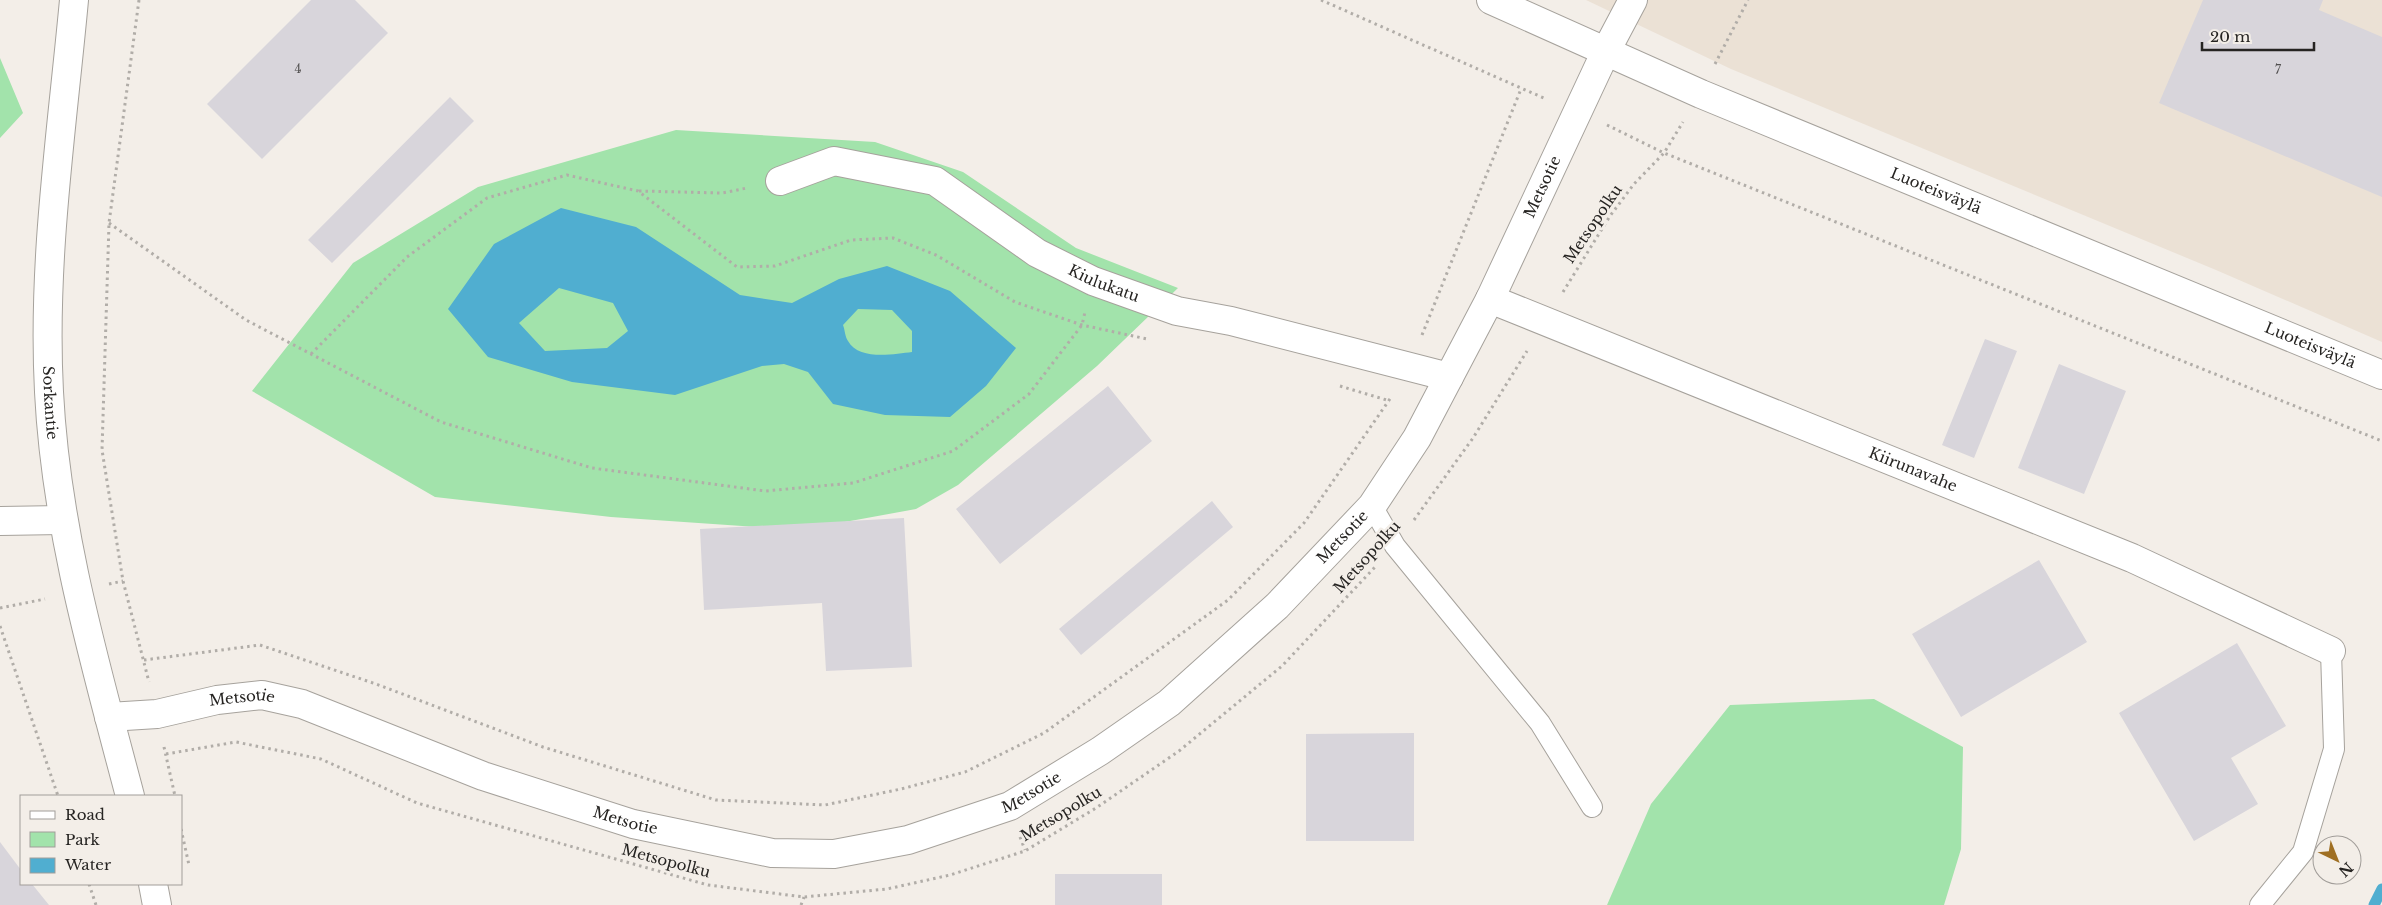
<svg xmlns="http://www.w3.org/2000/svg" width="2382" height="905" font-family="'Libre Baskerville',serif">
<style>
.built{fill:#ebe1d5}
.green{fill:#a2e3ab}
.water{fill:#50aed0;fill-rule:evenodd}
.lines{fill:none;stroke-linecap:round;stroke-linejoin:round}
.stream{stroke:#50aed0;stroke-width:11}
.building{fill:#d8d5db}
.service-casing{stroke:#a6a29c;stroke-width:22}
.minor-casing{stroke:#a6a29c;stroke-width:30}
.tertiary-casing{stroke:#a6a29c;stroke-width:30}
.secondary-casing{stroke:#a6a29c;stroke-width:30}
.path{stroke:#b1ada8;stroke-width:3;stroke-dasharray:2.5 4;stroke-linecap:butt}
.service{stroke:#fff;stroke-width:20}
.minor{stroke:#fff;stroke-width:28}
.tertiary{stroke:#fff;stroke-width:28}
.secondary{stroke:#fff;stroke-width:28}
.labels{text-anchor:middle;stroke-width:5;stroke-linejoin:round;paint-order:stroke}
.number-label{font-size:12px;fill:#525050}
.street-label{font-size:15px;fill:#262422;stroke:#f3eee8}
</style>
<rect width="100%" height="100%" fill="#f3eee8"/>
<path class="built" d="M1586 0H2382V342L2216 270 1731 69Z"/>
<path class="green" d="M0 58 23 113 0 138Z
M676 130 875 142 963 172 1076 248 1178 288 1097 366 958 485 916 509 801 530 611 517 435 497 252 391 353 263 478 187Z
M1874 699 1963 747 1961 849 1944 905H1607L1651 804 1730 705Z"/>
<path class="water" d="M561 208 636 227 740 295 792 303 839 279 887 266 950 291 1016 348 986 386 950 417 885 415 833 404 808 372 784 364 762 366 675 395 572 382 488 357 448 309 494 244ZM559 288 613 303 628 331 607 348 545 351 519 323ZM858 309 892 310 912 331V352C894 354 859 361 848 341 845 337 845 330 843 325Z"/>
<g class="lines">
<path class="stream" d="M2374 905 2382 889"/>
</g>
<path class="building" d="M311 0H355L388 33 262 159 207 104Z
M2203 0H2323L2319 10 2382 37V197L2159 103Z
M450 97 474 121 332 263 308 240Z
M1985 339 2017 351 1974 458 1942 445Z
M2059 364 2126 391 2084 494 2018 468Z
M1108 386 1152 441 1000 564 956 509Z
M1212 501 1233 527 1081 655 1059 629Z
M904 518 912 667 826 671 822 603 704 610 700 529Z
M2039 560 2087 642 1961 717 1912 634Z
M2237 643 2286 726 2231 758 2258 804 2194 841 2119 713Z
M1414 733V841H1306V734Z
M0 842 21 870V884H32L49 905H0Z
M1055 874H1162V905H1055Z"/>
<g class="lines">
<g class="service-casing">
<path id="service" d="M1372 506 1395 546 1540 723 1592 807
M2260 905 2303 852 2334 749 2331 651"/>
</g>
<g class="minor-casing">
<g id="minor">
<path id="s1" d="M780 181 834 161 935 181 1037 253 1093 281 1177 311 1231 321 1449 377"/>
<path id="s2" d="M1490 299 2132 558 2331 651"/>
<path d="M0 521 62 520"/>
<path id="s3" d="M109 717 157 714 217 700 262 695 302 704 483 776 633 824 772 853 834 854 908 840 1010 806 1100 751 1169 703 1277 606 1372 506 1417 438 1490 299 1606 51"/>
</g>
</g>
<g class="tertiary-casing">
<g id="tertiary">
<path id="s4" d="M74 0C62 130 42 261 49 392 56 531 95 663 130 796"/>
<path d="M1606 51 1633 0"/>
<path d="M153 884 157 905"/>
</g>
</g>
<g class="secondary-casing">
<g id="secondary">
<path id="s5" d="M1491 0 1701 94 2382 375"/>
</g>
</g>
<path class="path" d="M139 0 109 223 102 450 123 581 149 682
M1321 0 1546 99
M1715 64 1748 0
M1607 125 1664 153 2382 441
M639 191 722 193 747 188
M109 223 246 320 441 422 592 468 765 491 853 483 953 451 1029 394 1082 325 1085 312
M1563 292 1610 216 1634 184 1664 153 1683 122
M1422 335 1521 89
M311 354 407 257 487 198 567 175 638 191 737 267 775 266 851 240 893 238 936 255 1015 302 1082 325 1147 339
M1340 386 1390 401
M1414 520 1473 438 1527 351
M109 584 123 581
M0 608 45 599
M0 626 58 796
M144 660 260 645 376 684 543 747 716 800 825 805 901 789 965 772 1044 733 1228 600 1304 523 1392 396
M164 747 175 796
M166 754 236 742 321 759 417 803 708 885 804 897 887 889 950 875 1025 851 1096 808 1179 751 1282 666 1375 567
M181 829 189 865
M1020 837 1025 850
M89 884 96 905
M801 905 804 897"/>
<use href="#service" class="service"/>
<use href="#minor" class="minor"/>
<use href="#tertiary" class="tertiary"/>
<use href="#secondary" class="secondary"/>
</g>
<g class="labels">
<g class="number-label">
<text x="298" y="73">4</text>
<text x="2278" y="74">7</text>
</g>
<g class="street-label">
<text dy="5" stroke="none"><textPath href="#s3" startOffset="1770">Metsotie</textPath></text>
<text dy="5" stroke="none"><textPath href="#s5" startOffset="484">Luoteisväylä</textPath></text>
<text transform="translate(1593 224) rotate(-56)" y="5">Metsopolku</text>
<text dy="5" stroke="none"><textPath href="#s1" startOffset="359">Kiulukatu</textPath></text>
<text dy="5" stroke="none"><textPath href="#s5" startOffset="889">Luoteisväylä</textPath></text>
<text dy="5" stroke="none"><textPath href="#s4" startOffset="404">Sorkantie</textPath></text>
<text dy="5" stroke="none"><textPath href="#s2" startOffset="456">Kiirunavahe</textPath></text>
<text dy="5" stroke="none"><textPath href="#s3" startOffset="1365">Metsotie</textPath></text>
<text transform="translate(1367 557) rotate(-48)" y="5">Metsopolku</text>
<text dy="5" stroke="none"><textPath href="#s3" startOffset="135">Metsotie</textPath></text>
<text dy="5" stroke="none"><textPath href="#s3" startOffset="960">Metsotie</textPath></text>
<text transform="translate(1061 814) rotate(-31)" y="5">Metsopolku</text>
<text dy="5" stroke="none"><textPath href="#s3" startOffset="540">Metsotie</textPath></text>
<text transform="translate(666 861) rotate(15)" y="5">Metsopolku</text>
</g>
</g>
<rect x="20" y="795" width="162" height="90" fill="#f3eee8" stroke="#a19d99"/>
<rect x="30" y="811" width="25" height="8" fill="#ffffff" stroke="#a19d99"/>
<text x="65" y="820" font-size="15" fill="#262422">Road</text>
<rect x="30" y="832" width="25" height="15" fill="#a2e3ab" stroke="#a19d99"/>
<text x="65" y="845" font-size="15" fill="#262422">Park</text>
<rect x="30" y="858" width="25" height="15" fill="#50aed0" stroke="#a19d99"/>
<text x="65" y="870" font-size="15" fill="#262422">Water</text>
<g transform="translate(2337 860) rotate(137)"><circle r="24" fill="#f3eee8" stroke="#a19d99"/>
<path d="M0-4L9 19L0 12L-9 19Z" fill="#9f6f23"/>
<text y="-8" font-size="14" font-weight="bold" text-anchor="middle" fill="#262422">N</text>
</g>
<path d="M2202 42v8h112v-8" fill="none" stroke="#262422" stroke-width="2.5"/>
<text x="2210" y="42" font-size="15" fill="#262422" stroke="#f3eee8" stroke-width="4" paint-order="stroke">20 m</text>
</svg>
